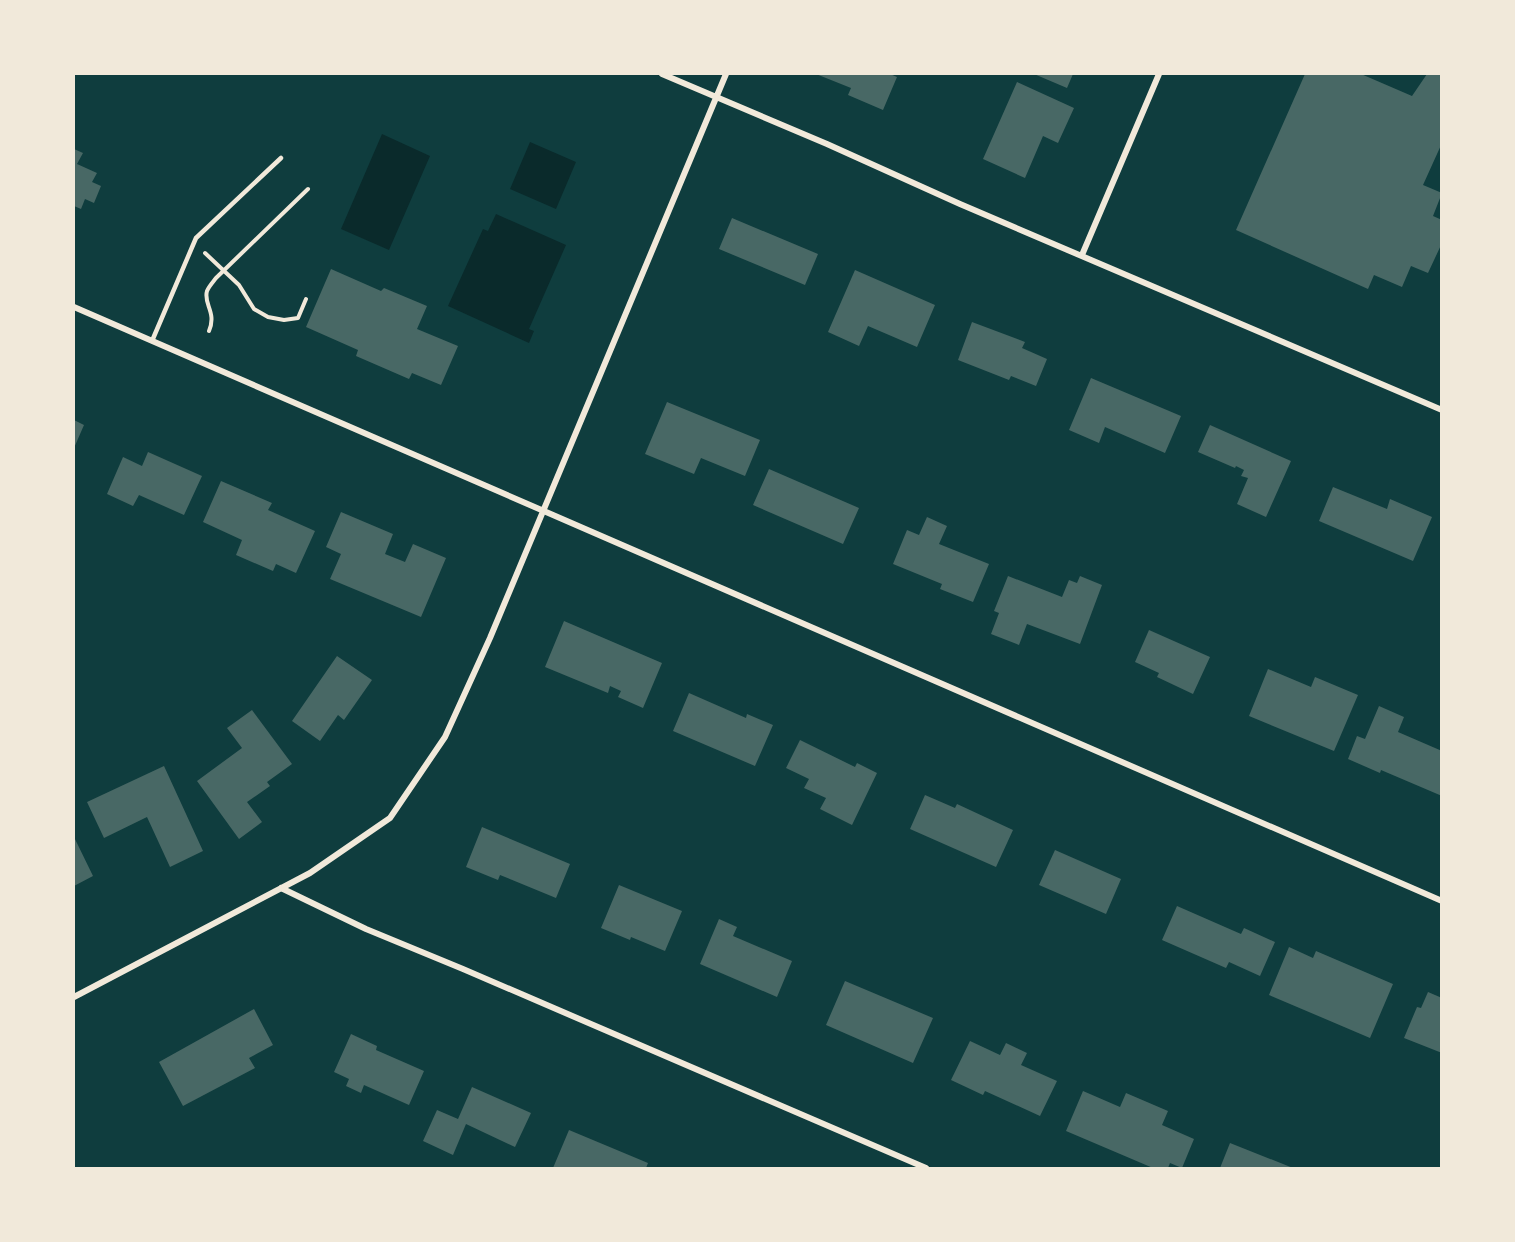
<svg xmlns="http://www.w3.org/2000/svg" width="1515" height="1242" font-family="'Libre Baskerville',serif">
<style>
.water{fill:#0a2a2b}
.building{fill:#486865}
.lines{fill:none;stroke-linecap:round;stroke-linejoin:round}
.path{stroke:#f1e9da;stroke-width:4}
.service{stroke:#f1e9da;stroke-width:4.5}
.minor{stroke:#f1e9da;stroke-width:6}
</style>
<rect width="100%" height="100%" fill="#0f3d3e"/>
<path class="water" d="M382 134 430 156 389 250 341 229Z
M530 142 576 162 556 209 510 189Z
M496 214 566 245 529 329 534 331 529 343 448 306 483 229 488 231Z"/>
<path class="building" d="M816 74H890L897 77 883 110 848 95 851 88Z
M1034 74H1073L1067 88Z
M1305 74H1361L1412 96 1427 74H1442V143L1423 185 1442 193 1433 216 1442 220V243L1428 273 1411 266 1402 287 1374 275 1368 289 1236 230Z
M1017 82 1074 108 1058 143 1043 136 1025 178 983 159Z
M74 149 83 153 77 164 97 173 92 182 101 186 94 203 85 199 81 209 74 206Z
M732 218 818 254 805 285 719 249Z
M331 269 381 291 384 288 427 306 417 329 458 346 441 385 412 373 409 379 356 356 358 350 306 327Z
M855 270 935 305 917 347 868 326 859 346 828 332Z
M972 322 1025 342 1022 348 1047 359 1036 386 1011 376 1009 380 958 360Z
M1091 378 1181 416 1165 453 1105 427 1099 443 1069 430Z
M667 402 760 440 745 476 701 458 694 474 645 454Z
M74 420 84 425 74 448Z
M1210 425 1291 461 1266 517 1237 504 1248 478 1241 476 1244 470 1236 466 1235 468 1198 452Z
M148 452 202 476 184 515 139 495 133 506 107 494 123 457 142 466Z
M769 469 859 508 843 544 753 505Z
M221 481 272 503 268 510 315 531 296 573 276 564 273 571 236 555 242 540 203 522Z
M1333 487 1387 509 1390 499 1432 517 1413 561 1319 521Z
M341 512 393 534 385 554 405 562 413 544 446 558 421 617 330 579 341 554 326 547Z
M927 517 947 526 939 544 989 564 973 602 940 589 942 584 893 564 907 530 919 535Z
M1008 576 1062 597 1069 580 1077 583 1080 576 1102 585 1080 644 1027 624 1019 645 991 634 999 613 994 611Z
M564 621 662 663 643 708 618 697 621 691 610 686 608 693 545 667Z
M1149 630 1210 657 1193 694 1157 677 1159 673 1135 662Z
M337 656 372 680 344 720 338 715 320 741 292 721Z
M1268 669 1311 687 1315 677 1358 695 1334 751 1249 716Z
M689 693 746 718 747 714 773 725 755 766 673 731Z
M1379 706 1404 717 1398 732 1442 751V796L1381 770 1380 773 1348 759 1357 736 1365 739Z
M252 710 292 764 267 782 270 786 247 802 262 822 239 839 197 781 242 748 227 728Z
M800 740 855 767 857 763 877 773 852 825 820 809 826 798 804 788 809 779 786 768Z
M164 766 203 851 170 867 147 817 104 838 87 802Z
M925 795 955 808 957 804 1013 830 996 867 910 829Z
M482 827 570 864 556 898 500 875 498 880 466 867Z
M74 837 93 876 74 886Z
M1055 850 1121 879 1106 914 1039 885Z
M619 885 682 911 665 951 631 937 630 940 601 928Z
M1177 906 1241 934 1244 928 1275 942 1260 976 1229 962 1226 968 1162 940Z
M719 919 737 927 733 936 792 961 777 997 700 964Z
M1289 947 1313 958 1316 951 1393 984 1370 1038 1269 995Z
M845 981 933 1018 913 1063 826 1025Z
M1428 992 1442 998V1053L1404 1038 1417 1007 1421 1008Z
M254 1009 273 1045 249 1058 255 1068 183 1106 159 1062Z
M351 1034 377 1046 376 1050 424 1071 409 1105 364 1085 361 1093 346 1086 349 1079 334 1072Z
M970 1041 1000 1055 1006 1043 1027 1053 1021 1065 1057 1081 1040 1116 985 1091 983 1095 951 1080Z
M472 1087 531 1113 515 1147 466 1124 453 1155 423 1141 437 1110 458 1119Z
M1083 1091 1120 1107 1126 1093 1168 1111 1162 1125 1194 1139 1182 1168 1170 1163 1168 1168H1153L1066 1131Z
M569 1130 648 1163 646 1168H553Z
M1230 1143 1293 1168H1220Z"/>
<g class="lines">
<path class="path" d="M205 253 239 285 254 309 268 317 284 320 298 318 306 299
M209 331C217 312 203 304 207 291 209 286 213 282 216 278L308 189"/>
<path class="service" d="M152 341 196 238 281 158"/>
<path class="minor" d="M662 74 827 144 960 204 1442 410
M1082 255 1159 74
M74 307 1442 901
M281 888 366 929 463 969 926 1168
M74 997 310 873 390 818 445 737 490 638 726 74"/>
</g>
<rect width="1515" height="1242" fill="none" stroke="#f1e9da" stroke-width="150"/>
</svg>
